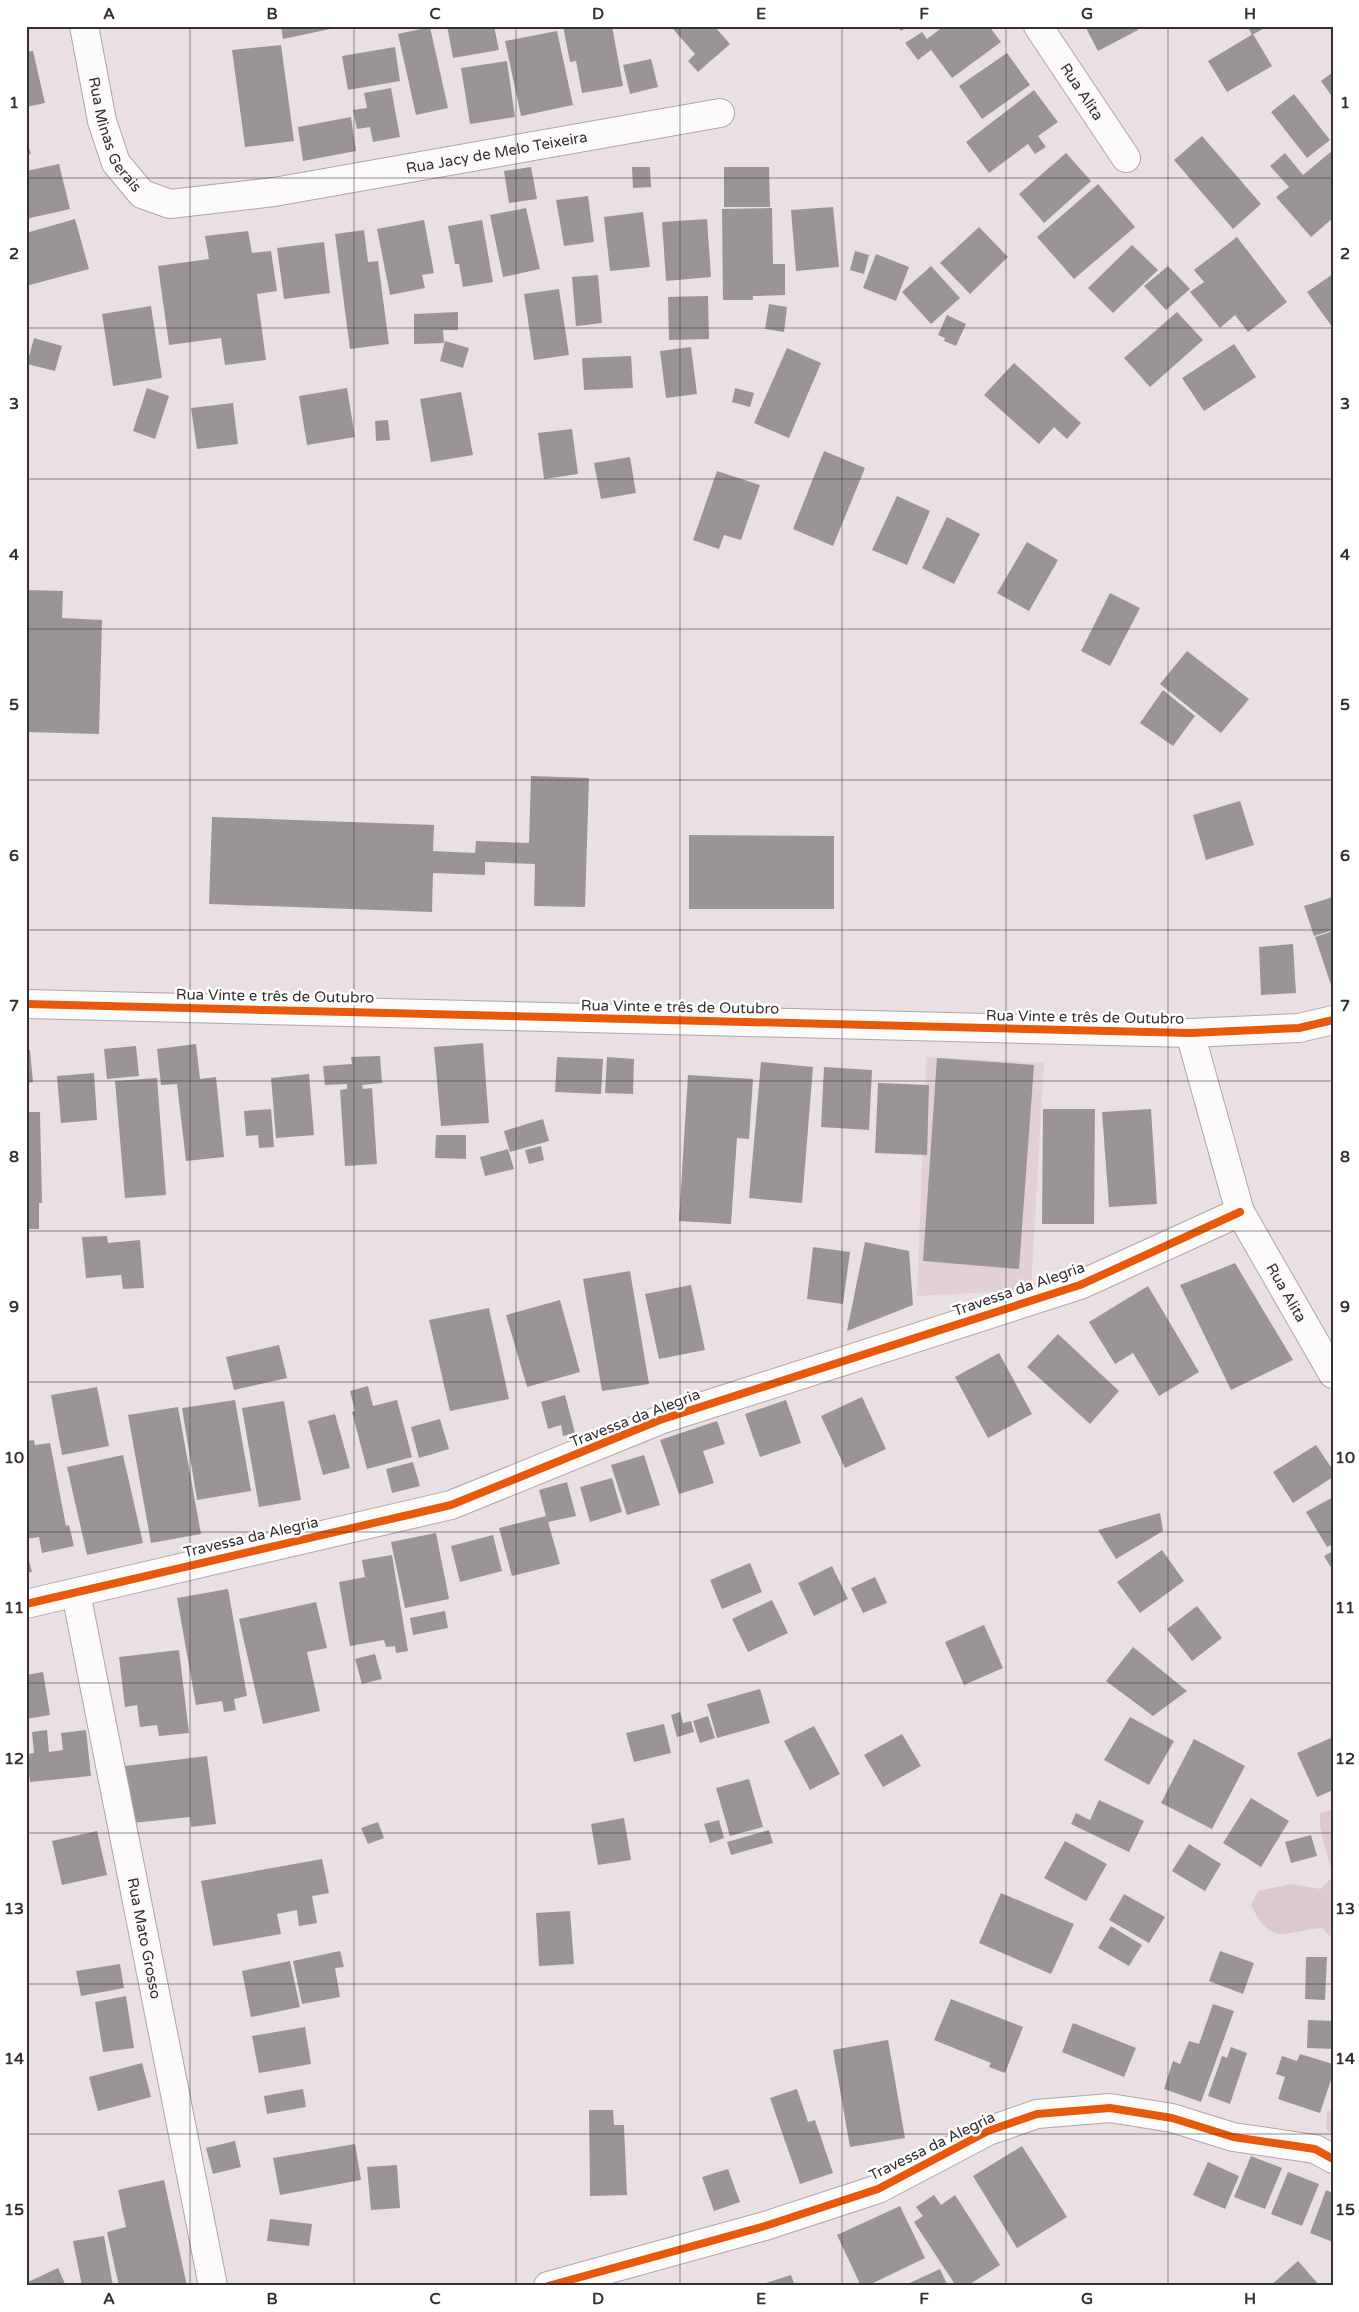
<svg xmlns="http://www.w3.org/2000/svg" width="1359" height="2312" font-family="'Varela Round',sans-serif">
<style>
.built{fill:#e3d0d6}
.green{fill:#dec8cf}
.building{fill:#9b9496}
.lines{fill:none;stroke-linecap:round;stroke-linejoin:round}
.minor-casing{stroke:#ada5a8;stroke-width:30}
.tertiary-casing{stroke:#ada5a8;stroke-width:30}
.minor{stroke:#fcfafb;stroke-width:28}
.tertiary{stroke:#fcfafb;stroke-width:28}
.cycleway-casing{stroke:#fff;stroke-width:11}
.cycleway{stroke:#e8590c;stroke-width:8}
.grid{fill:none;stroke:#362f32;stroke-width:1;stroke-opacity:0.55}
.labels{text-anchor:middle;stroke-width:5;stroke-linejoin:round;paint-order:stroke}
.street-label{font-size:15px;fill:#362f32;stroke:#fff}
.neatline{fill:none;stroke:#362f32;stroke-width:2}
.grid-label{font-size:16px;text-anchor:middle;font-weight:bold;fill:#362f32}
</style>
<rect width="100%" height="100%" fill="#eae0e3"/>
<path class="built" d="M926 1057 1044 1063 1031 1290 917 1296Z"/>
<path class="green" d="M1333 1810V1939L1322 1928C1285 1931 1271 1948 1251 1905L1258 1891 1290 1884 1321 1889 1332 1877C1330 1853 1318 1838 1320 1813Z
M1333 2110V2136L1326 2129 1327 2112Z"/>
<path class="building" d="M281 26H335V28L283 39Z
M447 26H494L499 50 453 58Z
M563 26H612L623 86 582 93 576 61 570 62Z
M677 26H714L730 44 698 72 688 61 695 54 673 29Z
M898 26H908L901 31Z
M944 26H989L1001 42 952 78 931 50 918 60 905 43 922 32 927 39Z
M1085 26H1136L1138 30 1098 51Z
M1247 26H1268L1252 35Z
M430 27 448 108 416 115 398 34Z
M557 31 573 105 521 116 505 41Z
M1253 34 1272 66 1227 92 1208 61Z
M281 45 294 141 245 147 232 50Z
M395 47 400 81 348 90 342 56Z
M33 51 45 103 26 107V52Z
M1007 53 1030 85 982 119 959 86Z
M651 59 658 87 630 94 623 65Z
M507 61 515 117 470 124 461 68Z
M1333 72V98L1321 81Z
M391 88 400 137 373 142 370 127 357 129 353 110 367 108 364 93Z
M1034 90 1058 122 1038 136 1046 147 1035 154 1028 144 989 173 966 142Z
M1294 94 1330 140 1307 158 1271 112Z
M351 117 356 151 303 161 298 127Z
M1202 136 1261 204 1233 229 1174 160Z
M26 139 31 154 26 155Z
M1333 150V218L1311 237 1276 197 1289 187 1270 166 1285 153 1303 175Z
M1066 153 1091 181 1044 223 1019 194Z
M59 164 70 209 26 219V171Z
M531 167 537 199 509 203 504 171Z
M632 167H650L651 187 633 188Z
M724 167H769L770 207H724Z
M1098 184 1135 227 1074 279 1037 237Z
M588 196 594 242 564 246 556 200Z
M833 207 839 267 796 271 791 210Z
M526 208 540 269 503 277 490 215Z
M772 208 773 264H785V295L753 296V300H723L722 209Z
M643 212 650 267 610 271 604 217Z
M75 219 89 269 26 286V233Z
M707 219 711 277 666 281 662 222Z
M424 220 434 273 422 275 425 288 390 295 377 229Z
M482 220 493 282 463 287 459 264H455L448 226Z
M979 227 1008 257 970 294 940 263Z
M364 230 368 262 378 261 389 344 350 349 335 234Z
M248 231 252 253 271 251 277 291 257 294 266 360 225 365 221 338 169 345 158 266 209 259 205 236Z
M1237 237 1287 302 1248 332 1235 315 1220 328 1190 292 1204 282 1194 270Z
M324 242 330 293 284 299 277 248Z
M1132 245 1158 270 1113 313 1088 288Z
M855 251 869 255 864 274 850 270Z
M876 254 909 267 896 301 863 288Z
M931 266 960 298 931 324 902 292Z
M1168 266 1190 289 1166 310 1144 286Z
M1333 274V328L1307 292Z
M598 275 602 323 576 326 572 277Z
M559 289 569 355 534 360 524 294Z
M708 296 709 339 669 340 668 297Z
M769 304 787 307 784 332 765 329Z
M151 306 162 378 113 386 102 314Z
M458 312V330H443L444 343 414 344V314Z
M1177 312 1203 340 1150 387 1124 358Z
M947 315 966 324 956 346 944 341 945 338 938 335Z
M34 338 62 346 55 371 27 364Z
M445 341 469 348 463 368 440 361Z
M1234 344 1256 377 1204 411 1182 378Z
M691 347 697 394 666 398 660 351Z
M787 348 821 363 789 438 754 423Z
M631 356 633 388 584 390 582 358Z
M1014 363 1081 423 1067 439 1054 427 1039 444 984 395Z
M147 388 169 396 155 439 133 431Z
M347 388 355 437 307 445 299 396Z
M735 388 754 393 750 407 732 402Z
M461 392 473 455 431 462 420 399Z
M233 403 238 444 197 449 191 408Z
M388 420 390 440 376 441 375 421Z
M572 429 578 474 544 479 538 433Z
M824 451 865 468 833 546 793 529Z
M630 457 636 493 601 499 594 463Z
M717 471 760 485 741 540 724 535 719 549 693 540Z
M897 496 930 511 907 565 872 550Z
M947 517 980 534 954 584 922 568Z
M1027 542 1058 560 1029 611 997 593Z
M26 590 63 591 62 618 102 620 99 734 26 732Z
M1110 593 1140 608 1110 666 1081 651Z
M1187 651 1249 699 1221 733 1160 684Z
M1163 690 1195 716 1173 746 1140 723Z
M531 776 589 778 585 907 534 906 535 864 485 862V875L433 873 432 912 209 904 212 817 434 825 433 851 475 853 476 841 529 843Z
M1240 801 1254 845 1206 860 1193 815Z
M689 835 834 836V909H689Z
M1333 897V930L1314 936 1304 906Z
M1333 931V988H1332L1315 937Z
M1293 944 1296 993 1261 995 1259 947Z
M483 1043 489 1123 441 1126 434 1047Z
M196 1044 200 1079 216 1077 224 1157 186 1161 177 1084 161 1085 157 1049Z
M136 1046 139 1076 107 1079 104 1049Z
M26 1050H30L33 1082 26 1083Z
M380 1056 382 1083 362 1085 363 1089 372 1088 377 1164 345 1166 340 1090 347 1089V1084L325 1085 323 1066 352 1064 351 1057Z
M557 1057 603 1059 601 1094 555 1092Z
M607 1057 634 1059 633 1094 605 1093Z
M937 1058 1034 1065 1019 1269 923 1261Z
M761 1062 813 1067 802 1203 749 1198Z
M824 1067 872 1070 869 1130 821 1127Z
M94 1073 97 1120 61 1123 57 1076Z
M309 1074 314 1135 276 1138 271 1078Z
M688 1075 753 1079 749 1139 737 1138 731 1224 679 1221Z
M157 1078 166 1195 125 1198 115 1081Z
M878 1083 929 1085 927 1155 875 1153Z
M271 1109 274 1147 259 1148 258 1135 246 1136 244 1111Z
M1043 1109H1095L1094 1224H1042Z
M1151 1109 1157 1204 1109 1207 1102 1112Z
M26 1112H40L42 1203H39V1229H26Z
M543 1119 549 1141 510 1152 504 1131Z
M436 1135H466V1159L435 1158Z
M541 1146 544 1160 529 1164 525 1150Z
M508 1149 514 1169 485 1176 480 1157Z
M107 1236 108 1243 140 1240 144 1288 123 1289 121 1275 86 1278 82 1237Z
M865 1242 909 1251 913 1305 847 1331Z
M813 1247 850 1252 843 1304 807 1299Z
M1235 1263 1293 1360 1231 1390 1180 1285Z
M630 1271 649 1384 602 1391 583 1279Z
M691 1285 705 1350 659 1359 645 1294Z
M1148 1286 1199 1372 1159 1396 1133 1353 1115 1364 1089 1322Z
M560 1300 580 1372 527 1387 506 1315Z
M489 1308 509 1399 450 1411 429 1320Z
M1058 1334 1119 1391 1090 1424 1027 1367Z
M279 1345 287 1378 234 1390 226 1357Z
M999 1353 1032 1414 988 1438 955 1377Z
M368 1386 373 1406 397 1400 412 1457 367 1469 352 1412 355 1411 350 1391Z
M97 1387 109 1446 62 1455 51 1395Z
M565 1395 575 1433 563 1436 561 1425 548 1429 541 1402Z
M862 1397 886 1449 845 1468 821 1416Z
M235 1400 251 1491 197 1500 182 1408Z
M786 1400 801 1443 760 1457 745 1414Z
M284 1401 301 1500 259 1507 242 1408Z
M178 1407 201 1534 151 1543 128 1415Z
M335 1414 350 1468 323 1475 308 1421Z
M440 1419 449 1449 419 1458 411 1427Z
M717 1421 725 1444 703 1451 714 1483 679 1494 660 1440Z
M34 1440 35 1445 50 1443 66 1526 69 1525 74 1546 42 1553 39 1537 26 1539V1441Z
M1316 1445 1333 1470V1477L1293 1503 1273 1472Z
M123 1455 143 1543 87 1555 67 1467Z
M644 1455 660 1505 627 1515 611 1465Z
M413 1462 420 1486 392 1493 386 1469Z
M612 1478 622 1512 590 1522 580 1487Z
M567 1482 576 1516 548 1522 560 1564 512 1576 499 1528 546 1516 539 1490Z
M1333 1497V1544L1327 1547 1306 1512Z
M1160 1513 1163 1531 1116 1559 1098 1530Z
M436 1533 449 1599 405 1608 391 1542Z
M493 1535 502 1571 460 1582 451 1546Z
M26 1549 32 1572 26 1573Z
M1162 1550 1184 1581 1140 1613 1117 1582Z
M1333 1551V1571L1324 1556Z
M392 1555 408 1651 396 1653 395 1646 386 1647 384 1640 350 1646 339 1582 365 1577 362 1560Z
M750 1563 762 1592 722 1609 710 1580Z
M832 1566 848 1599 814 1616 798 1583Z
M875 1577 887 1603 863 1613 851 1588Z
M228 1589 247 1696 234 1699 236 1710 224 1712 222 1701 196 1705 177 1598Z
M772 1600 788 1633 748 1652 732 1619Z
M316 1602 327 1648 307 1652 320 1711 263 1724 239 1619Z
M1197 1606 1222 1638 1192 1661 1167 1629Z
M445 1611 448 1628 413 1635 410 1618Z
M984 1625 1003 1668 964 1685 945 1642Z
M1133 1647 1187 1691 1153 1716 1106 1681Z
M179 1650 189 1733 159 1736 157 1725 140 1727 137 1705 125 1707 119 1657Z
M375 1654 382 1679 362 1684 355 1659Z
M43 1672 50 1715 26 1719V1675Z
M760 1689 770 1723 717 1738 707 1704Z
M680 1712 683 1723 691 1721 694 1732 677 1737 671 1715Z
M708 1716 715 1738 700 1743 693 1721Z
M1130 1717 1174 1741 1149 1785 1104 1760Z
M664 1724 671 1753 634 1762 626 1733Z
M814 1726 840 1774 810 1790 784 1741Z
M47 1730 49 1752 63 1750 61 1733 86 1730 91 1776 30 1782 27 1754 34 1753 32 1732Z
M902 1734 921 1766 883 1787 864 1755Z
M1333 1737V1790L1317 1797 1297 1753Z
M1194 1739 1245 1766 1212 1829 1161 1803Z
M207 1756 216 1824 191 1827 190 1817 133 1823 125 1766Z
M749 1779 763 1827 730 1836 716 1788Z
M1251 1798 1289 1821 1261 1867 1223 1843Z
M1099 1800 1144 1821 1129 1852 1071 1824 1076 1813 1090 1820Z
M624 1818 631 1860 598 1865 591 1824Z
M719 1820 724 1838 710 1843 704 1824Z
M378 1822 384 1838 368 1844 361 1828Z
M769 1830 773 1843 731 1855 727 1842Z
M97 1831 107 1875 62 1885 52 1841Z
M1311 1835 1317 1856 1291 1863 1285 1842Z
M1065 1841 1107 1864 1086 1901 1044 1878Z
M1189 1844 1221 1864 1205 1891 1172 1871Z
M322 1859 329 1893 312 1896 317 1923 299 1926 297 1910 277 1914 281 1934 213 1946 201 1881Z
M1001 1893 1074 1924 1051 1974 979 1943Z
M1124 1894 1165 1917 1149 1943 1109 1920Z
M570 1911 574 1964 539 1966 536 1913Z
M1111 1926 1142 1945 1129 1966 1098 1948Z
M340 1951 344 1967 335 1968 340 1997 302 2004 293 1961Z
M1220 1951 1254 1963 1243 1994 1209 1981Z
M1306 1957H1327L1325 2000 1305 1999Z
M290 1961 300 2007 251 2017 242 1971Z
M120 1964 124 1988 81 1996 76 1971Z
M126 1996 134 2048 103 2052 95 2002Z
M951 1999 1023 2027 1005 2073 989 2067 991 2063 934 2040Z
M1213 2004 1234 2011 1201 2102 1164 2089 1173 2061 1180 2064 1189 2041 1199 2044Z
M1308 2020 1333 2021V2049L1307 2048Z
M1073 2023 1136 2048 1124 2077 1062 2052Z
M305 2027 311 2064 259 2073 252 2036Z
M888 2040 905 2138 850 2147 833 2050Z
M1231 2047 1247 2053 1230 2104 1208 2096 1222 2056 1227 2058Z
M1300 2054 1333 2064V2074L1320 2113 1278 2099 1285 2077 1276 2074 1282 2056 1297 2061Z
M142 2063 151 2097 98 2111 89 2077Z
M303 2089 306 2107 267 2114 264 2096Z
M797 2089 808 2122 815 2120 833 2173 800 2184 770 2098Z
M589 2110H613L614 2125H624L627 2195 590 2196Z
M235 2141 241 2167 213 2174 206 2148Z
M355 2144 361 2180 280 2195 273 2158Z
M1022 2146 1067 2217 1017 2248 973 2176Z
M1251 2156 1282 2168 1265 2209 1234 2197Z
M1208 2162 1239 2176 1225 2209 1193 2195Z
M397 2165 400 2208 371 2210 367 2167Z
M728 2169 740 2202 714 2211 702 2177Z
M1288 2172 1319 2184 1302 2226 1271 2214Z
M164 2180 187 2286H119L107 2232 126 2227 118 2190Z
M1326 2190 1333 2193V2242L1310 2233Z
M934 2195 941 2205 955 2195 1000 2265 967 2286H956L914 2222 923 2216 916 2207Z
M900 2206 925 2258 867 2286H861L837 2235Z
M270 2219 312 2224 309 2246 267 2241Z
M104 2236 113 2286H82L73 2241Z
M1298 2261 1320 2286H1270Z
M58 2268 66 2286H30L28 2282Z
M940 2269 948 2286H903Z
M791 2275 795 2286H760V2285Z"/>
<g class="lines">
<g class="minor-casing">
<g id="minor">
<path id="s1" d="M84 26 102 121 116 163 142 194 170 204 274 192 720 113"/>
<path id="s2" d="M1038 26 1126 158"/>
<path id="s3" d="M1190 1033 1240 1212 1333 1374"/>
<path id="s4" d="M76 1593 213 2286"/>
<path d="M26 1604 451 1505 660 1420 1080 1285 1240 1212"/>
<path d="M548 2286 765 2226 878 2189 988 2131 1037 2114 1110 2108 1172 2118 1233 2137 1315 2149 1333 2159"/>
</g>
</g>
<g class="tertiary-casing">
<path id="tertiary" d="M26 1004 1190 1033 1299 1028 1333 1020"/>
</g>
<use href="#minor" class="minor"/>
<use href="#tertiary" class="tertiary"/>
<g class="cycleway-casing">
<path id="cycleway" d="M26 1004 1190 1033 1299 1028 1333 1020
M26 1604 451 1505 660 1420 1080 1285 1240 1212
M548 2286 765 2226 878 2189 988 2131 1037 2114 1110 2108 1172 2118 1233 2137 1315 2149 1333 2159"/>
</g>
<use href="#cycleway" class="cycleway"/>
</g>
<path class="grid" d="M190 26V2286M354 26V2286M516 26V2286M680 26V2286M842 26V2286M1006 26V2286M1168 26V2286M26 178H1333M26 328H1333M26 479H1333M26 629H1333M26 780H1333M26 930H1333M26 1081H1333M26 1231H1333M26 1382H1333M26 1532H1333M26 1683H1333M26 1833H1333M26 1984H1333M26 2134H1333"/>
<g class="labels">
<g class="street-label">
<text dy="5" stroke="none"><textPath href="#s2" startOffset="79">Rua Alita</textPath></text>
<text dy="5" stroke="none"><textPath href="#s1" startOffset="114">Rua Minas Gerais</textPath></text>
<text dy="5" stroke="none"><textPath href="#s1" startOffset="542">Rua Jacy de Melo Teixeira</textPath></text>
<text transform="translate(275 996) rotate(1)" y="5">Rua Vinte e três de Outubro</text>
<text transform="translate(680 1007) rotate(1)" y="5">Rua Vinte e três de Outubro</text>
<text transform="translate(1085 1017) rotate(1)" y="5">Rua Vinte e três de Outubro</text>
<text transform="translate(1019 1289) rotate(-19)" y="5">Travessa da Alegria</text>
<text dy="5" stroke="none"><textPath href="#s3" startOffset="279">Rua Alita</textPath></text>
<text transform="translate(635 1418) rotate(-21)" y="5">Travessa da Alegria</text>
<text transform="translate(251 1537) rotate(-13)" y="5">Travessa da Alegria</text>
<text dy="5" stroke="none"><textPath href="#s4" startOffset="352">Rua Mato Grosso</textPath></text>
<text transform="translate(932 2146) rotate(-26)" y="5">Travessa da Alegria</text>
</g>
</g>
<rect width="1359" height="2312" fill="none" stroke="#ffffff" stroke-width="55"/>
<rect x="28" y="28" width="1304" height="2256" class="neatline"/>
<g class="grid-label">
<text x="109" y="19">A</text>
<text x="272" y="19">B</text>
<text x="435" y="19">C</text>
<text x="598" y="19">D</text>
<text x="761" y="19">E</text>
<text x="924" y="19">F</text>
<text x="1087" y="19">G</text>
<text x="1250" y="19">H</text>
<text x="14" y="108">1</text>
<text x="1345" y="108">1</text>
<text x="14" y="259">2</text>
<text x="1345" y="259">2</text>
<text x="14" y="409">3</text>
<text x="1345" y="409">3</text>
<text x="14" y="560">4</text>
<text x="1345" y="560">4</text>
<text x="14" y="710">5</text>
<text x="1345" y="710">5</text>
<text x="14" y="861">6</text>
<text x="1345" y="861">6</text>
<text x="14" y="1011">7</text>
<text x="1345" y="1011">7</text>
<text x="14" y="1162">8</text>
<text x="1345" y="1162">8</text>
<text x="14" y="1312">9</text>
<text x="1345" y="1312">9</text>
<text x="14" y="1463">10</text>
<text x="1345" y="1463">10</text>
<text x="14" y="1613">11</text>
<text x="1345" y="1613">11</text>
<text x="14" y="1764">12</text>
<text x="1345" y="1764">12</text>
<text x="14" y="1914">13</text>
<text x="1345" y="1914">13</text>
<text x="14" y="2064">14</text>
<text x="1345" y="2064">14</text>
<text x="14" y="2215">15</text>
<text x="1345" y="2215">15</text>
<text x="109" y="2304">A</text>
<text x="272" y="2304">B</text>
<text x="435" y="2304">C</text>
<text x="598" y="2304">D</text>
<text x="761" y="2304">E</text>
<text x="924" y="2304">F</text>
<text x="1087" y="2304">G</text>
<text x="1250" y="2304">H</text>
</g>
</svg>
